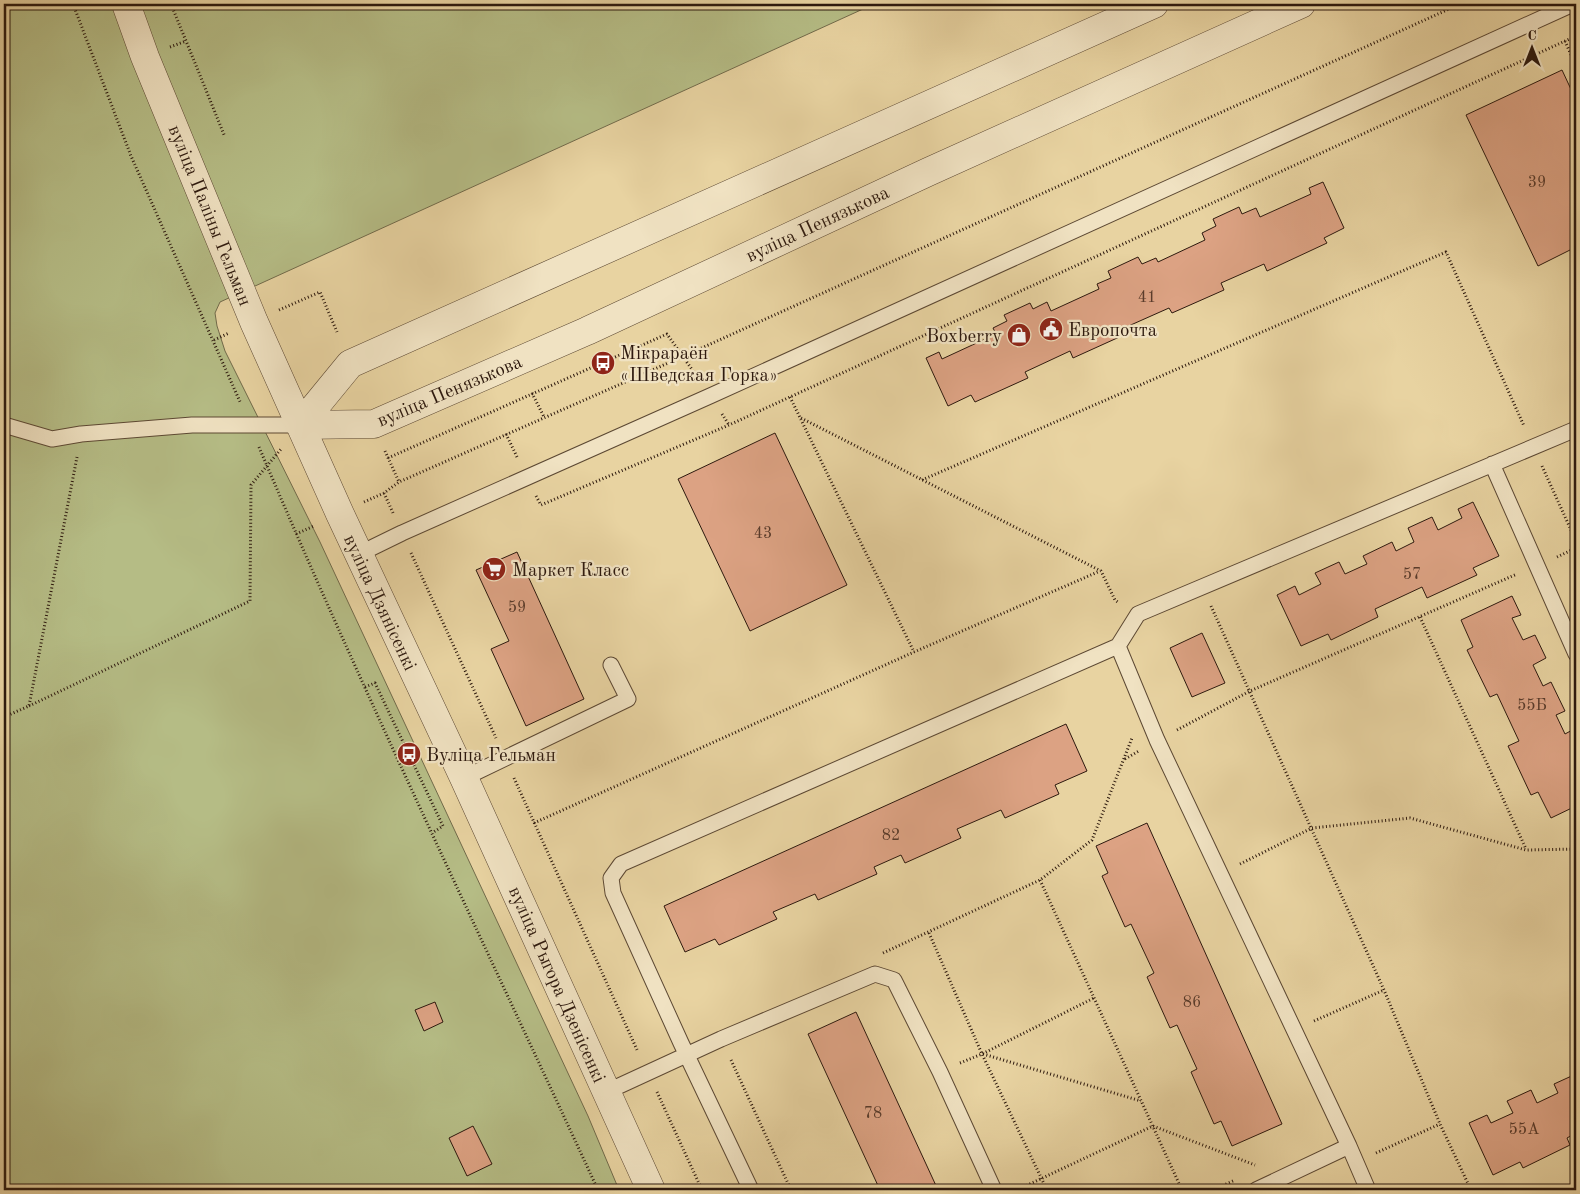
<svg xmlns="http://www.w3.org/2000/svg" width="1580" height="1194" font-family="'Old Standard TT',serif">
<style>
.green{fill:#b5bc85;stroke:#716a4a}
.building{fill:#dca283;stroke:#2d190e}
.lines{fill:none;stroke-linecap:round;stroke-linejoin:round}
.service-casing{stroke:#5c4833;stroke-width:17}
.minor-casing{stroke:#5c4833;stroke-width:29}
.path{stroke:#2d190e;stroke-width:3;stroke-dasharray:1 2.5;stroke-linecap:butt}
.service{stroke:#f0e2c2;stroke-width:15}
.minor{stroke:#f0e2c2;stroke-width:28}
.labels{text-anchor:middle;stroke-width:4.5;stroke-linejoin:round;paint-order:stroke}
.number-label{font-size:16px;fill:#593b2b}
.street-label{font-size:19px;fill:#2d190e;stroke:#f0e2c2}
.poi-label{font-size:19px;fill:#2d190e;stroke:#f0e2c2;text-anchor:start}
</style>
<rect width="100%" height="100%" fill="#e8d3a1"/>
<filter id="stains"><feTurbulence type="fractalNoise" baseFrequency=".004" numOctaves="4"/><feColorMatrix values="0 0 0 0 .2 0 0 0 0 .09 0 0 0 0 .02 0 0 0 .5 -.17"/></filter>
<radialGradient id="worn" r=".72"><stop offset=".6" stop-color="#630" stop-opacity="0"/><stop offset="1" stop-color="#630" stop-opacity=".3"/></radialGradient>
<path class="green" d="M4 4H874L220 302 215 313 217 326 225 351 320 542 588 1116 619 1190H4Z"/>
<path class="building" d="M1562 70 1576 100V247L1538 266 1466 115Z
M1323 182 1344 228 1324 238 1327 243 1267 271 1264 264 1221 283 1224 290 1172 313 1169 308 1124 328 1126 334 1073 358 1070 351 1025 372 1028 378 975 402 971 395 948 406 926 358 939 352 942 359 996 334 993 328 1007 321 1004 315 1030 303 1033 309 1047 302 1051 311 1099 289 1097 284 1111 278 1108 271 1138 257 1142 264 1156 258 1158 262 1205 240 1202 233 1216 226 1213 219 1239 207 1242 214 1256 208 1260 217 1311 194 1309 188Z
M775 433 847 585 750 631 678 479Z
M1473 502 1499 556 1473 568 1477 575 1427 598 1422 587 1375 609 1378 617 1331 640 1328 634 1301 646 1277 595 1295 586 1299 595 1321 584 1315 573 1339 562 1345 574 1367 564 1363 556 1392 542 1396 551 1414 542 1408 528 1432 517 1438 530 1462 518 1458 509Z
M517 552 584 699 526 726 491 649 509 641 476 570Z
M1512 596 1521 615 1512 618 1523 640 1535 635 1546 658 1533 665 1543 686 1551 682 1565 711 1556 715 1565 734 1576 728V806L1551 818 1538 792 1531 795 1508 746 1519 741 1497 694 1490 697 1467 650 1473 647 1461 620Z
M1202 633 1225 683 1192 697 1170 648Z
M1066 724 1087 771 1055 785 1059 794 1005 818 1001 810 957 829 961 838 905 863 901 855 874 867 877 874 818 900 815 894 773 912 777 919 719 945 715 939 685 952 664 906Z
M1147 823 1282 1124 1232 1146 1221 1121 1214 1124 1191 1072 1197 1069 1177 1025 1170 1028 1147 977 1154 973 1131 924 1125 927 1102 876 1108 873 1096 846Z
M435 1002 443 1022 424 1031 415 1010Z
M856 1012 938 1190H880L808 1034Z
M1576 1074V1133L1567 1138 1570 1145 1523 1168 1520 1162 1493 1175 1469 1123 1487 1115 1491 1123 1513 1113 1507 1101 1531 1090 1537 1103 1558 1093 1554 1084Z
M473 1126 492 1164 467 1176 449 1138Z"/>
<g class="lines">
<g class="service-casing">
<path id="service" d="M4 425 52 439 81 434 192 425H300
M1492 464 1576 654
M359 554 402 533 710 396 1573 4
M1118 646 1138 614 1576 429
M464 778 628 699 611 665
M606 1092 721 1039 875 974 894 980 940 1072 994 1190
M1349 1146 1368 1190
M751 1190 681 1043 613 893 611 878 621 864 1118 646 1157 740 1349 1146 1256 1190"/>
</g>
<g class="minor-casing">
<path id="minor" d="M126 4 145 57 254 322 340 514 464 778 651 1190
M300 425 374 424 587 331 928 172 1301 4
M300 425 350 364 1154 4"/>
</g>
<path class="path" d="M73 4 131 156 241 404
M171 4 225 137
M1565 41 1576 66
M170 47 186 41
M279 310 320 292 337 332
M214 340 229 333
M532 393 544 417
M790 397 914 652
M722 414 729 425
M801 418 1101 571 1115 600 1119 603
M506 434 518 459
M259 447C365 697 484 943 598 1190
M385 451 399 482
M388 458 667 334 698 378
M1542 466 1576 541
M922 480 1446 252 1524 426
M384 493 393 513
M536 496 541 505 729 425 1576 36
M364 502 384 493 399 482 684 356 1460 4
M296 534 314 526
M411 553 496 738
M1557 557 1576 548
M1211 606 1384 990 1440 1124 1471 1190
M1420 617 1526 849
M365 687 375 683 443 826 432 833
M29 706 250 601 251 485 281 449
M4 717 29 706 77 457
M1177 730 1250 691 1517 574
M409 754 420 749
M1125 759 1139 751
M514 778 638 1052
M534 823 914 652 1100 571
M1240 864 1312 828 1410 818 1526 850 1576 849
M1040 880 1182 1190
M929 933 982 1054 1047 1190
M883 953 1040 880 1092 840 1132 738
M1314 1021 1384 990
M983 1054 1141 1101
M731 1060 791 1190
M960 1063 982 1054 1094 998
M657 1092 702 1190
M1376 1153 1440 1124
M1017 1190 1153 1126 1255 1165
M1213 1190 1235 1180"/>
<use href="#service" class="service"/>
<use href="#minor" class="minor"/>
</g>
<defs>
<g id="civic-disc" transform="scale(1.25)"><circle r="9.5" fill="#8f2418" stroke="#f0e2c2"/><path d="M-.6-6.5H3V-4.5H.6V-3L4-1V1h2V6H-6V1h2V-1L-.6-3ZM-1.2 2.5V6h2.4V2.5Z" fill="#fff"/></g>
<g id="shop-disc" transform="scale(1.25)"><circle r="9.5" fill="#8f2418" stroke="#f0e2c2"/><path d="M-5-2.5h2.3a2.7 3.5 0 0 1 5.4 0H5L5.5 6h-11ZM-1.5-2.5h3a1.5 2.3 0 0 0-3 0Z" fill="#fff"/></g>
<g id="bus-disc" transform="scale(1.25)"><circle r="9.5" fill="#8f2418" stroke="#f0e2c2"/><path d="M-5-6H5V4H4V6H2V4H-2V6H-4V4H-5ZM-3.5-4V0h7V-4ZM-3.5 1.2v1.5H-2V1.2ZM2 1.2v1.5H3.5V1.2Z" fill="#fff"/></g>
<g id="supermarket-disc" transform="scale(1.25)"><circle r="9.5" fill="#8f2418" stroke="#f0e2c2"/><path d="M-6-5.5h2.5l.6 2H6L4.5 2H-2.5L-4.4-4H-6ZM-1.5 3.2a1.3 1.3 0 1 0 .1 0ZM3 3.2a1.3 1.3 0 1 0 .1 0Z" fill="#fff"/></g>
</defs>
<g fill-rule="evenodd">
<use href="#civic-disc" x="1051" y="329"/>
<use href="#shop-disc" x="1019" y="335"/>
<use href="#bus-disc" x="603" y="363"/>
<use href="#supermarket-disc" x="494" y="569"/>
<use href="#bus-disc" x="409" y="754"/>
</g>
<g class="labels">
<g class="number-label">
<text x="1537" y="187">39</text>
<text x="1147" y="302">41</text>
<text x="763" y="538">43</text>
<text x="1412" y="579">57</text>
<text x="517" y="612">59</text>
<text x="1532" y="710">55Б</text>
<text x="891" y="840">82</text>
<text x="1192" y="1007">86</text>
<text x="873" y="1118">78</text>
<text x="1524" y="1134">55A</text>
</g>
<g class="street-label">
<text transform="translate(211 215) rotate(68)" y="7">вуліца Паліны Гельман</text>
<text transform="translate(817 223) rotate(-25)" y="7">вуліца Пенязькова</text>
<text transform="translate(449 390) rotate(-23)" y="7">вуліца Пенязькова</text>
<text transform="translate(381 602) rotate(65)" y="7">вуліца Дзянісенкі</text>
<text transform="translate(558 984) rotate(66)" y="7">вуліца Рыгора Дзенісенкі</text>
</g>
<g class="poi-label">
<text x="1068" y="336">Европочта</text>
<text x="1002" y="342" text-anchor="end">Boxberry</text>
<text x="620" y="359">Мікрараён<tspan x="620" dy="22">«Шведская Горка»</tspan></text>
<text x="512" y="576">Маркет Класс</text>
<text x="426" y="761">Вуліца Гельман</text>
</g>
</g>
<rect width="1580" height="1194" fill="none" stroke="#e8d3a1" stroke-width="20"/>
<rect x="5" y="5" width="1570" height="1184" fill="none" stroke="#2d190e" stroke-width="2.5"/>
<rect x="10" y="10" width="1560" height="1174" fill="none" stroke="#2d190e"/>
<g transform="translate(1532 48)" stroke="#f0e2c2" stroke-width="4" paint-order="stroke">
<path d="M0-4L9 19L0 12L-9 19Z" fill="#2d190e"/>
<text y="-8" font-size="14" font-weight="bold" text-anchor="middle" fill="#2d190e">С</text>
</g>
<rect width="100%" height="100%" filter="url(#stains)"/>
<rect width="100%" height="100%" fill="url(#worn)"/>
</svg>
